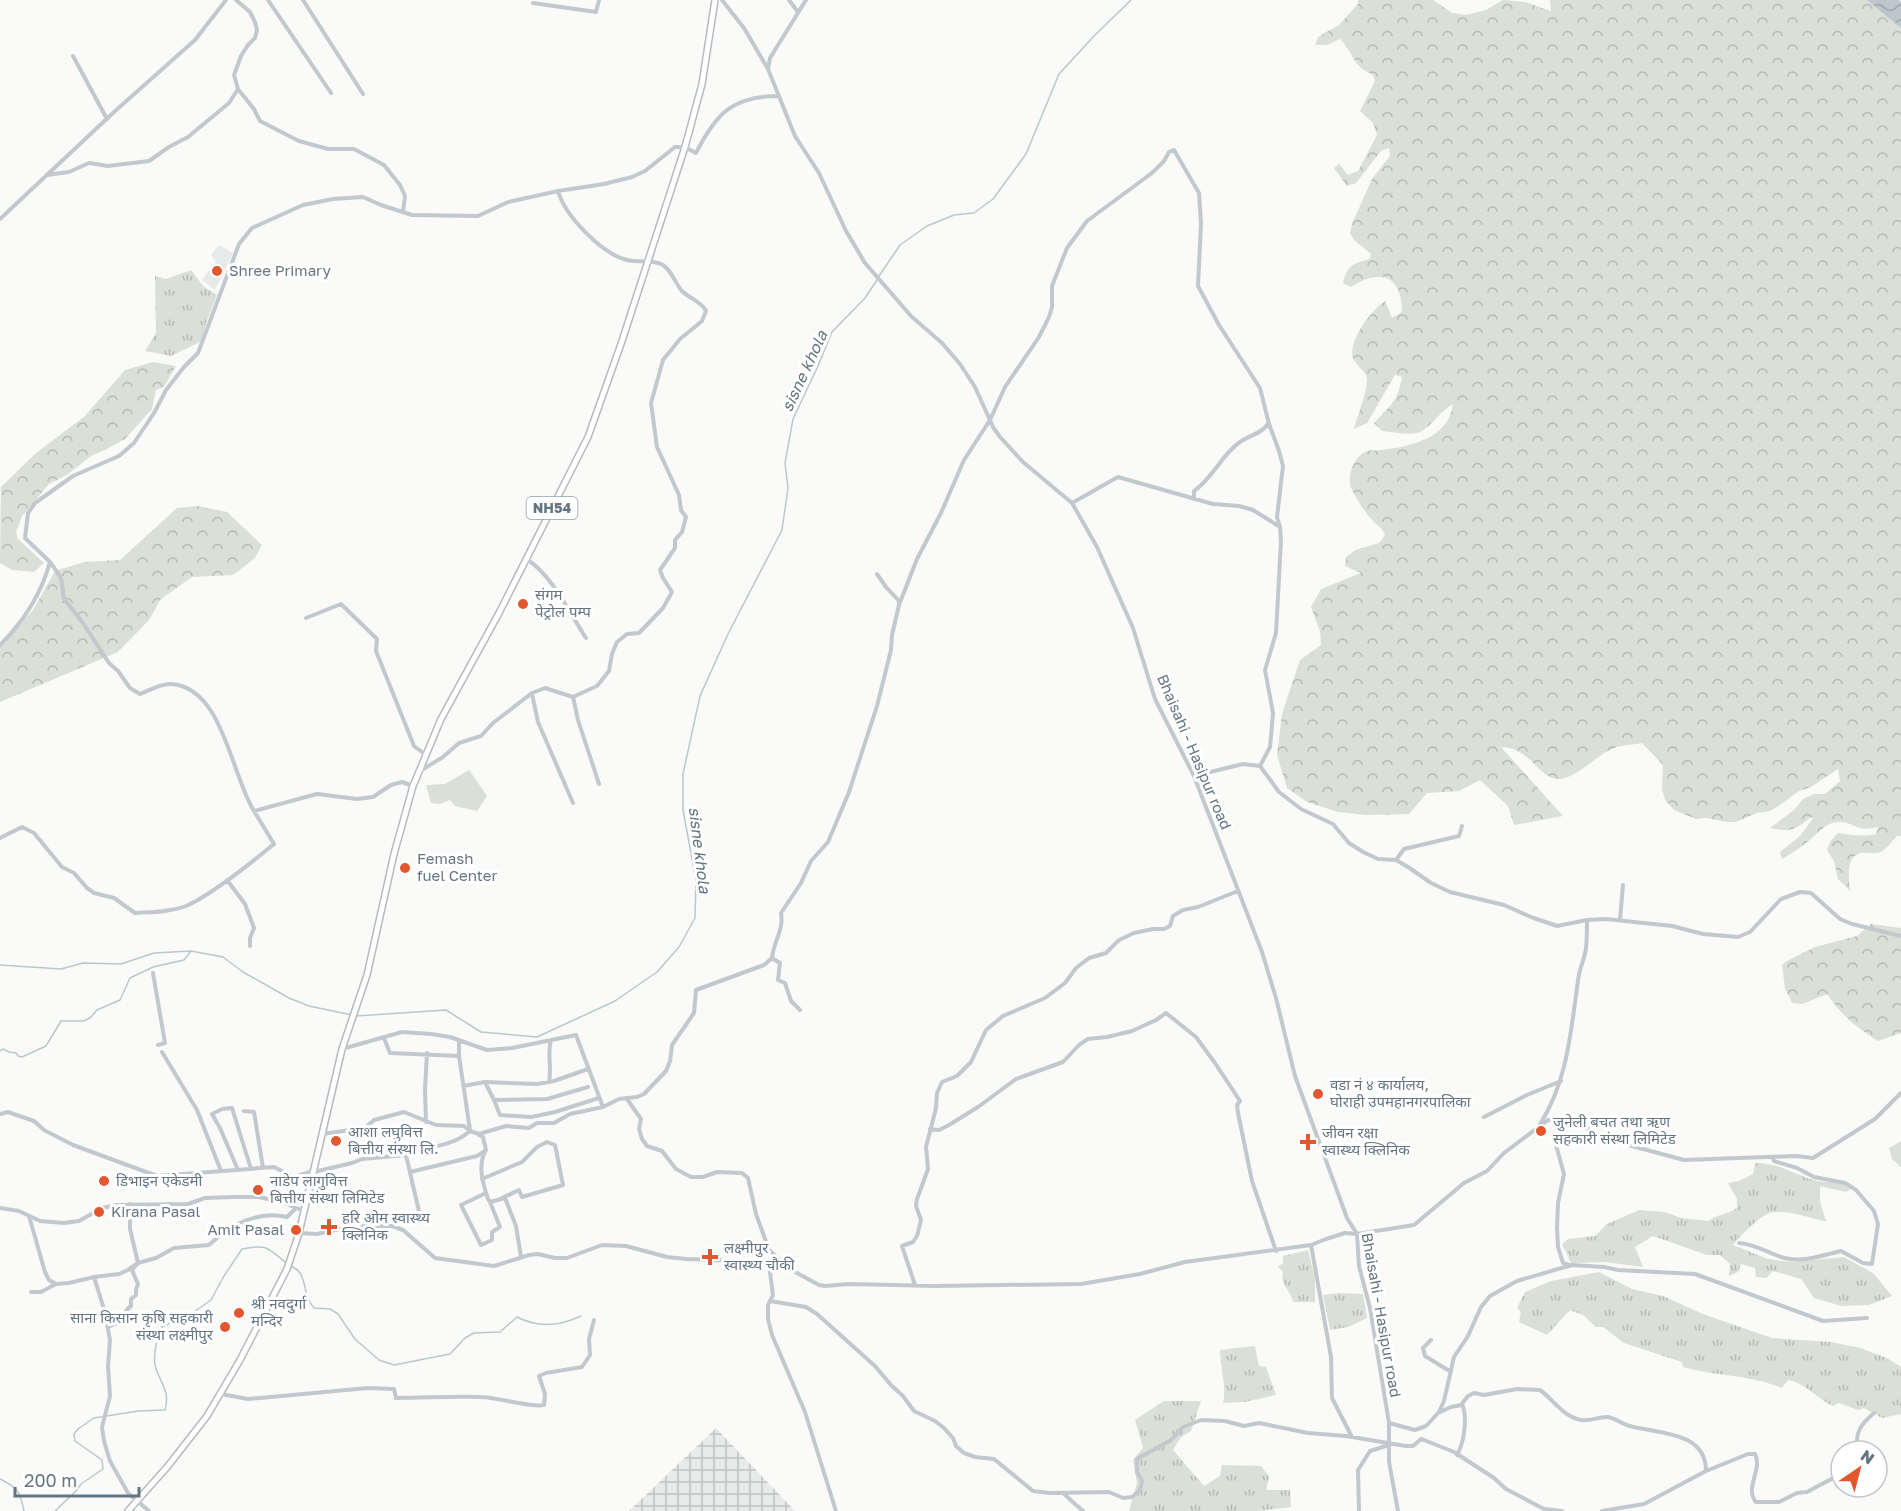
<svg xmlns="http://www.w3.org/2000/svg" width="1901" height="1511" font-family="'Golos Text','Noto Sans Devanagari',sans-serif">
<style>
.built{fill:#e8e9e9}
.industrial{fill:url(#industrial-grid)}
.grass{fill:url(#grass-tufts)}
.forest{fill:url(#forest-crowns)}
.green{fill:#dadfd7}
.water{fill:url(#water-waves)}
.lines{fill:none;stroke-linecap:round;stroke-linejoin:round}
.stream{stroke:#bbc7cb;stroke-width:1.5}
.primary-casing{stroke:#b5babe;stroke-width:8}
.street{stroke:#c3c8cc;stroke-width:4}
.primary{stroke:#fff;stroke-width:5}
.poi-dot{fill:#e4572e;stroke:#fff;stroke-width:2}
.labels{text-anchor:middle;stroke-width:6;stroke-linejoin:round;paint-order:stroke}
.shield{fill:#fff;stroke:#939fa8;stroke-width:1.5}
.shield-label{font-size:14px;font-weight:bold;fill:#657683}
.poi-label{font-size:15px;fill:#657683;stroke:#fff;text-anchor:start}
.street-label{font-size:15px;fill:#657683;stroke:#fff}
.water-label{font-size:16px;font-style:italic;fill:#60757c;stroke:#fff}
</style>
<defs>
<pattern id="industrial-grid" width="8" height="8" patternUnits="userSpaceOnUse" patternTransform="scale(1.5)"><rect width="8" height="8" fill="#e8e9e9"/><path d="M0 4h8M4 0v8" fill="none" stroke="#c0c1c2"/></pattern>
<pattern id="grass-tufts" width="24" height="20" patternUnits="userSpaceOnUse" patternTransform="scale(1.5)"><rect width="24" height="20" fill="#dadfd7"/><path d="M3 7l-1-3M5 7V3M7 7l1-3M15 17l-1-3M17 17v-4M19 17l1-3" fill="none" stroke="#b4b9b4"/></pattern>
<pattern id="forest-crowns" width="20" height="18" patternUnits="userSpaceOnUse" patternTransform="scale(1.5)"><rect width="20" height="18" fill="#dadfd7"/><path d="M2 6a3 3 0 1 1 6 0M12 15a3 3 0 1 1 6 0" fill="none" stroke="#b4b9b4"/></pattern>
<pattern id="water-waves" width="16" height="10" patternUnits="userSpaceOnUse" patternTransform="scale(1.5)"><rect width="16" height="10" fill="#bbc7cb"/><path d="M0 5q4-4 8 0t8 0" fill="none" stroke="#9ca6aa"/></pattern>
</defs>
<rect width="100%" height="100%" fill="#fafaf8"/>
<path class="built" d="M219 245 233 253 215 290 202 280 216 262 211 255Z"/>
<path class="industrial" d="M716 1428 795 1511H629Z"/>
<path class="grass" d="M191 270 203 286 217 295 206 323 202 341 171 356 145 351 156 333 155 276 166 279Z
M1755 1163C1778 1163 1790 1172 1810 1179 1825 1184 1838 1179 1851 1189L1846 1192 1820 1186V1202L1826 1221C1810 1218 1789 1210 1773 1212 1760 1215 1741 1235 1733 1245L1768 1259 1792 1262 1844 1257 1873 1273 1892 1296 1869 1305 1841 1306 1814 1298 1801 1279 1773 1271 1766 1278 1756 1277 1755 1268 1741 1264 1738 1272 1729 1276 1730 1264 1720 1255H1707L1653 1236 1635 1247 1643 1267 1605 1262 1571 1263 1562 1244 1568 1239 1595 1236 1607 1224 1639 1210 1665 1212 1681 1218 1708 1221C1717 1214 1727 1215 1737 1208V1199L1728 1183 1739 1181 1753 1174Z
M1308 1250 1315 1278V1302H1293C1291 1290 1280 1286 1283 1272L1278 1267 1283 1263V1256Z
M1599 1272 1632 1289 1663 1296 1703 1314 1772 1338 1831 1342 1860 1348 1887 1358 1901 1367V1414L1882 1418 1864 1408 1858 1410 1839 1403 1833 1406C1816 1398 1806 1383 1788 1380L1782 1388C1751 1375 1715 1376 1683 1367L1682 1362 1624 1343 1603 1327H1596L1583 1315 1570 1310 1547 1335 1519 1322 1521 1312 1517 1308 1525 1292 1551 1281Z
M1340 1293 1363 1294 1367 1318 1348 1327 1330 1330 1323 1295Z
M1255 1346 1259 1366 1266 1367 1276 1395 1245 1402 1223 1403C1227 1386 1220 1367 1220 1350Z
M1164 1401H1201L1191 1431 1181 1437 1173 1450 1204 1486 1220 1476 1222 1465 1261 1466 1269 1477 1266 1490H1290L1291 1507 1257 1511H1129L1137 1483 1133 1460 1143 1448 1135 1420Z"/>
<path class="forest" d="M1358 0H1433L1452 13 1466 15 1486 10 1503 0 1525 2 1551 11 1550 0H1879L1901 22V836H1897C1892 841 1886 850 1880 852 1873 855 1867 852 1861 853 1845 856 1849 879 1850 891L1838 879 1834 861 1827 850 1830 842 1838 833C1852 835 1863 837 1876 834L1878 827C1855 833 1855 821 1837 822 1824 823 1816 836 1806 843 1799 849 1790 854 1782 859L1780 852 1800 836 1814 817C1808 818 1806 821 1801 825 1791 832 1781 830 1770 828L1794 810 1803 799 1814 794H1825L1840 781 1838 769 1811 787 1799 791 1780 805 1770 811 1757 813 1736 822H1727L1706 818 1696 819 1674 810 1665 800 1662 789 1663 765 1642 743C1632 745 1619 745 1610 750 1595 757 1573 781 1556 779 1537 776 1531 748 1501 747L1563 816 1514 825 1508 806 1480 780 1459 791 1427 793 1409 814 1367 815 1338 812 1307 802 1287 788 1277 755 1282 714 1300 660 1321 645 1320 631 1311 607 1321 589 1361 573 1345 566 1346 557 1356 550 1379 543 1385 535C1382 528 1378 526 1373 521 1366 514 1357 500 1352 490 1346 477 1353 457 1367 451 1371 450 1376 451 1381 450 1409 447 1449 439 1453 404 1441 410 1432 426 1420 432 1409 436 1393 432 1382 431L1374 423C1390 406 1398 401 1402 377L1395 375 1367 423 1354 429C1357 417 1368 390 1367 379 1366 370 1358 368 1354 360 1345 344 1372 309 1385 301L1392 318 1402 312C1402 275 1380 268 1351 287L1343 283C1347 266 1353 263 1370 259L1371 254 1354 240 1350 233 1352 224 1372 179 1390 156 1389 148 1381 151 1356 183 1347 186 1334 168 1339 164 1348 175 1358 171 1377 135 1373 123 1360 111 1375 81 1373 75C1351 65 1355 54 1340 39L1327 45H1315L1318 37 1339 25 1358 4Z
M153 362 176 366 164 387 156 390 152 409 125 439 105 450 91 456 67 475 49 484 22 516 16 532 18 539 44 563 34 572 12 570 0 563 1 487 36 453 84 417 125 370Z
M198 506 227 512 262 545 255 558 233 575 192 577 161 599 149 620 118 652 0 702V646L33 610 55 571 84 562 120 560 177 508Z
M1871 924 1901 928V1033L1878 1041C1856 1027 1842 1016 1827 994L1802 1004 1792 1003 1785 988 1782 965 1787 961 1815 947 1857 936Z
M1901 1141V1167L1892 1159 1889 1148Z"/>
<path class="green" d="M469 770 487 796 477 811 455 806 450 800 440 804 431 803 426 785 445 784Z"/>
<path class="water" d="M1867 0H1899L1901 2V28Z"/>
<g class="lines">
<path class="stream" d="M879 276 900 245 927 226 954 215 974 213 993 199 1026 154 1059 74 1094 36 1131 0
M0 965 61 969 83 963 121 964 154 953 191 951 223 957 243 972 289 998 309 1006 352 1015
M356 1016 446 1010 481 1032 537 1037 615 1001 657 972 679 947 695 918 696 880 683 810V774L700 696 728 634 782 530 788 488 785 463 793 419 818 366 832 332 865 298 877 280
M0 1051 3 1049 9 1052 16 1053 18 1056 22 1057 46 1046 61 1021H84L91 1017 97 1010 120 1000 130 978 153 967 184 960 191 951
M0 1479C18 1488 20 1491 24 1511
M55 1511 76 1491 81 1484 103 1469 102 1460 75 1441 74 1434 78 1429 94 1418 138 1411 165 1410C170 1392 162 1385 156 1369 152 1356 157 1339 162 1327L194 1312 211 1300 224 1276 242 1249C266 1244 267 1247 285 1262 291 1267 299 1268 302 1277 307 1289 304 1296 314 1308L330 1309 338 1314 355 1339 379 1360 394 1365 450 1354 465 1338 474 1333 500 1332 517 1317C538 1328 560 1326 581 1316"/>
<g class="primary-casing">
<path id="primary" d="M128 1511 168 1466 207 1416 240 1360 287 1269 299 1233 342 1049 367 975 394 854 413 786 441 719 499 613 588 437 621 344 685 147 702 84 715 0"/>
</g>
<path class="street" d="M236 0 250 12 255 22 257 30 255 38 248 45 241 56 234 75 238 89 254 109 260 121 299 141 328 149H354L384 165 400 185 405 196 403 212
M268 0 331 93
M303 0 363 94
M722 0 744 28 768 69 795 136 819 173 846 231 865 263 911 316 942 343 960 364 975 387 993 427 1000 437 1023 462 1072 503 1097 547 1133 628 1155 699 1194 776 1262 952 1276 998 1295 1076 1347 1218 1357 1234 1359 1266 1370 1308 1389 1423V1462L1398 1511
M789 0 798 12
M533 3 596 12 599 0
M73 56 107 119
M768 69 770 58 806 0
M47 175 69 172 89 163 108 166 149 161 169 147 188 137 229 103 238 89
M0 219 114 112 195 40 226 0
M1194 499V491C1213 478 1222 454 1240 442 1250 435 1261 434 1268 424
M1072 503 1118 477 1213 504 1239 506 1253 510 1280 527
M526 559C551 573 570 614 586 638
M51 563 61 578 64 599 83 623 109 663 118 671 130 688 140 694C149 691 161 683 171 684 223 687 231 775 254 811L317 794 357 799 373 797 391 785 402 782 413 786
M877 574 886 587 899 601V604
M306 618 341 604 377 639 376 651 414 746 426 755
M0 645C24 621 41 595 50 562L25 538 28 513 35 503 73 476 119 456 134 443 154 413 166 390 184 367 198 353 239 244 252 228 303 205 333 199 363 197 381 205 412 215 478 216 508 202 558 191 604 184 632 177 645 171 675 147H685L696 153C716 114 732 96 778 96
M532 694 538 722 573 803
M573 697 578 720 599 784
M420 771 443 757 459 743 481 736 493 723 532 693 545 688 573 697 597 686 609 671 612 654 617 642 627 634 639 633 663 608 672 592 663 578 660 570 675 548V540L682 532 686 517 681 510 679 495 657 447 651 403 663 360 680 339 702 321 706 311C701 301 690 299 682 291 675 283 672 271 663 265 652 259 639 263 627 260 602 254 565 216 558 191
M1194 776 1243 764 1260 766
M0 838 22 827 34 833 62 867 74 873 87 888 94 893 114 898 135 913C151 912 171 912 186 906 213 894 251 863 274 844L254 811
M1396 860 1404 849 1459 836 1462 826
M227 880 245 904 254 928 250 938V946
M1620 920 1623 885
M772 958 780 963 778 980 785 983 791 1001 800 1010
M153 973 165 1043 158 1045
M384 1038 390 1053 459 1056
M459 1040V1056L470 1130
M342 1049 402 1032 431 1034 450 1037 487 1050 512 1048 576 1035 603 1107
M162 1052 197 1110 221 1171
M485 1082 494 1100 547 1099 588 1087
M549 1082C552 1068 547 1054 551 1040
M463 1086 485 1082 537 1084 554 1081 588 1069
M627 1099 641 1119 639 1129 642 1139 647 1146 662 1151 676 1169 691 1177H703L717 1172 742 1173 748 1178 756 1214 769 1250 787 1266
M494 1100 500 1115 531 1117 555 1112 599 1098
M244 1111 254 1112 263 1168
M0 1114 8 1112 34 1121 44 1130 73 1145 157 1176 274 1167 294 1177 313 1171H318L352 1163 362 1159 406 1155 409 1151C431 1147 453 1146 470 1131L479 1134 506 1126 529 1128 537 1123H554L570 1114 603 1107 619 1099 637 1097 644 1094 666 1071 670 1061 672 1045 694 1013 696 990 764 965 772 958C774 940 784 930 781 913L801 883 811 861 828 842 849 792 877 706 891 650 892 635 899 605 917 559 941 513 964 460 990 420 1005 387 1039 337 1049 317 1052 307V286L1067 248 1087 221 1152 173 1164 161 1169 152 1174 150 1199 193 1201 224 1198 286 1219 325 1260 388 1269 424 1279 451 1283 466 1277 517 1280 527 1281 541 1276 633 1265 670 1273 713 1272 725 1270 747 1260 766 1279 792 1301 809 1333 824 1349 843 1363 852 1378 859 1396 860 1408 867 1431 883 1450 892 1504 905 1531 917 1557 926 1587 920 1606 919 1672 926 1703 934 1738 937 1750 932 1781 899 1800 892 1811 893 1840 919 1852 924 1901 936
M1484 1117 1527 1095 1561 1081
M426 1122 425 1089 427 1053
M1540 1124C1569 1079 1571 1026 1579 974 1581 965 1585 957 1586 948 1587 939 1587 929 1587 920
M930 1129 939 1130 949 1125 978 1107 1016 1079 1063 1062 1079 1045 1088 1039 1107 1037 1132 1031 1156 1020 1166 1013 1196 1037 1215 1063 1240 1101 1237 1105 1238 1113 1252 1181 1276 1251
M322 1134 365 1128 374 1120 404 1112 436 1125 464 1126 470 1131
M479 1135 483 1137 486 1150C477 1165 483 1184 488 1199L490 1202 505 1198 516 1226 521 1257
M1554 1138 1564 1174 1558 1203 1557 1228 1558 1247 1563 1263 1569 1265
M406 1155 420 1216
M238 1170 220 1128 212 1114 222 1109 232 1108 251 1169
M410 1172 477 1156 485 1151
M482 1179 522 1162 537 1147 547 1142 555 1145 563 1185 522 1197 519 1190 502 1198
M486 1193 461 1205 481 1245 492 1240V1232L500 1227 490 1202
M0 1208 19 1211 40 1221 64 1223 79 1221 102 1208 117 1205 188 1204 205 1198 233 1197H259L281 1202 304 1211
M29 1216 45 1272 49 1280 56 1284
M299 1233 317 1234 354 1226H392L403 1230 435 1258 494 1266 529 1255 538 1254 555 1258H567L602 1245 626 1246 667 1257 686 1259 742 1261 784 1266 819 1285 825 1286 849 1284 936 1286 1081 1284 1140 1274 1185 1262 1311 1245 1326 1239 1345 1233 1357 1234 1414 1225 1464 1183 1487 1171 1504 1153 1548 1120 1579 1124 1606 1139 1684 1160 1796 1156 1813 1158 1875 1119 1901 1093
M1739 1243C1756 1244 1769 1254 1785 1258 1802 1263 1824 1255 1841 1251L1863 1263 1872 1264 1878 1224 1874 1211 1856 1190 1845 1183 1814 1177 1797 1168 1774 1161 1773 1158
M1311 1245 1331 1357 1332 1398 1352 1437
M769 1265 773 1295 768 1305V1319L772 1335 805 1412 836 1511
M94 1277 104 1309 110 1340 108 1366 110 1396 102 1427 104 1441 110 1461 128 1493 149 1511
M915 1285 902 1246 913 1242 917 1236 921 1220 916 1206 917 1199 928 1169 926 1147 936 1108 937 1093 942 1082 957 1076 971 1062 986 1030 1003 1016 1045 998 1065 983 1076 968 1089 958 1106 953 1119 940 1134 933 1153 929H1164L1170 926 1173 916 1183 910 1198 907 1238 891
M31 1292H41L56 1284 69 1283 94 1277 119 1274 128 1270 138 1263 156 1258 174 1248 209 1245C230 1225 258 1210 287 1217L296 1208
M770 1301 806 1307 817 1314 875 1366 891 1385 903 1396 914 1411 935 1421 944 1428 953 1438 956 1446 964 1453 975 1457 994 1459 1033 1491 1050 1493 1109 1492 1123 1498 1132 1497 1140 1490 1142 1481 1137 1472V1459L1171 1440 1183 1427 1201 1420 1225 1421 1244 1426 1259 1423 1308 1433 1346 1436 1406 1446H1413L1421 1439 1424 1440 1454 1452 1494 1478 1506 1489 1544 1509 1562 1511
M108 1327C124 1322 122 1312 131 1306V1299L136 1295V1290L138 1284 132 1270 138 1263 130 1229V1204
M1431 1340 1423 1348 1425 1356 1451 1372
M221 1394 248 1399 260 1398 368 1388 394 1389 396 1398C425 1398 451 1396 480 1397 497 1397 531 1408 544 1405L545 1394 539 1376 546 1373 582 1367 590 1355 589 1339 594 1320
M1440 1412 1451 1407 1461 1405 1468 1396 1474 1393 1484 1395 1517 1389 1540 1390C1554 1400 1562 1416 1581 1420 1590 1422 1599 1416 1608 1417 1615 1418 1622 1424 1630 1426 1658 1434 1706 1431 1706 1471
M1389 1423 1415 1430 1426 1426 1439 1412 1444 1401 1454 1357 1468 1336 1481 1307 1490 1296 1517 1281 1572 1265 1604 1267 1618 1270 1695 1274 1823 1321 1867 1318
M1859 1451C1853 1434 1861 1424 1874 1413
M1457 1455C1464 1443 1468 1417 1462 1404
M1064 1494 1083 1511
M1359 1511 1358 1470 1370 1451 1389 1445
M1602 1511 1644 1504 1706 1471 1748 1454H1755C1763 1469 1744 1488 1756 1502H1779L1797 1493 1807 1492 1837 1476 1841 1471"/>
<use href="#primary" class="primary"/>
</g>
<g class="poi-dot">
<circle cx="217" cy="271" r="6"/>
<circle cx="523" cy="604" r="6"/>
<circle cx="405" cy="868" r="6"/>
<circle cx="1318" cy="1094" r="6"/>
<circle cx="1541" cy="1131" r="6"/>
<circle cx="336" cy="1141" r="6"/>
<path d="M1305 1133h6v6h6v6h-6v6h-6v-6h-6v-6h6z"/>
<circle cx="104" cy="1181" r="6"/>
<circle cx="258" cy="1190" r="6"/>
<circle cx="99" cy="1212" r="6"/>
<path d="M326 1218h6v6h6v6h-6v6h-6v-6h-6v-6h6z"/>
<circle cx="296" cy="1230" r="6"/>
<path d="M707 1248h6v6h6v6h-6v6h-6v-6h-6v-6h6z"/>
<circle cx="239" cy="1313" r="6"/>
<circle cx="225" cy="1327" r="6"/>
</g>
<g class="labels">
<rect class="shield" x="526.5" y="497" width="51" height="22" rx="4.5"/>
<g class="shield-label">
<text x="552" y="513">NH54</text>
</g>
<g class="poi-label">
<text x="229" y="276">Shree Primary</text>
<text x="535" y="600">संगम<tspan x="535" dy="17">पेट्रोल पम्प</tspan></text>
<text x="417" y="864">Femash<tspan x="417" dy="17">fuel Center</tspan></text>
<text x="1330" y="1090">वडा नं ४ कार्यालय,<tspan x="1330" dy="17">घोराही उपमहानगरपालिका</tspan></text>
<text x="1553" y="1127">जुनेली बचत तथा ऋण<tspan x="1553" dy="17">सहकारी संस्था लिमिटेड</tspan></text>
<text x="348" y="1137">आशा लघुवित्त<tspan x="348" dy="17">बित्तीय संस्था लि.</tspan></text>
<text x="1322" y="1138">जीवन रक्षा<tspan x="1322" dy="17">स्वास्थ्य क्लिनिक</tspan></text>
<text x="116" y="1186">डिभाइन एकेडमी</text>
<text x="270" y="1186">नाडेप लागुवित्त<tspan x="270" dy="17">बित्तीय संस्था लिमिटेड</tspan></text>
<text x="111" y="1217">Kirana Pasal</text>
<text x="342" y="1223">हरि ओम स्वास्थ्य<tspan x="342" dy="17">क्लिनिक</tspan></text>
<text x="284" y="1235" text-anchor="end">Amit Pasal</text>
<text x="724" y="1253">लक्ष्मीपुर<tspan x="724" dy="17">स्वास्थ्य चौकी</tspan></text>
<text x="251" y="1309">श्री नवदुर्गा<tspan x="251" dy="17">मन्दिर</tspan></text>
<text x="213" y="1323" text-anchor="end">साना किसान कृषि सहकारी<tspan x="213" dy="17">संस्था लक्ष्मीपुर</tspan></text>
</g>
<g class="street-label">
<text transform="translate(1194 752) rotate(67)" y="5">Bhaisahi - Hasipur road</text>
<text transform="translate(1381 1315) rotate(80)" y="5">Bhaisahi - Hasipur road</text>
</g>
<g class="water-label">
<text transform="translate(804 371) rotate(-65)" y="6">sisne khola</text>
<text transform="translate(700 850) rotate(83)" y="6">sisne khola</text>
</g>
</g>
<g transform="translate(1859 1469) rotate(35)"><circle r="28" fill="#ffffff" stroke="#c1c8cd" stroke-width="1.5"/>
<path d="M0-4.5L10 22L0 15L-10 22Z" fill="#e4572e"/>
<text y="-9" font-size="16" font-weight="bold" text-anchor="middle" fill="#657683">N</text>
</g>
<path d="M15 1487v9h124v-9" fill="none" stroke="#657683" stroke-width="3"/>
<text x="24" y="1487" font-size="18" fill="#657683" stroke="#ffffff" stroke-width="4.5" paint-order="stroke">200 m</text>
</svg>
